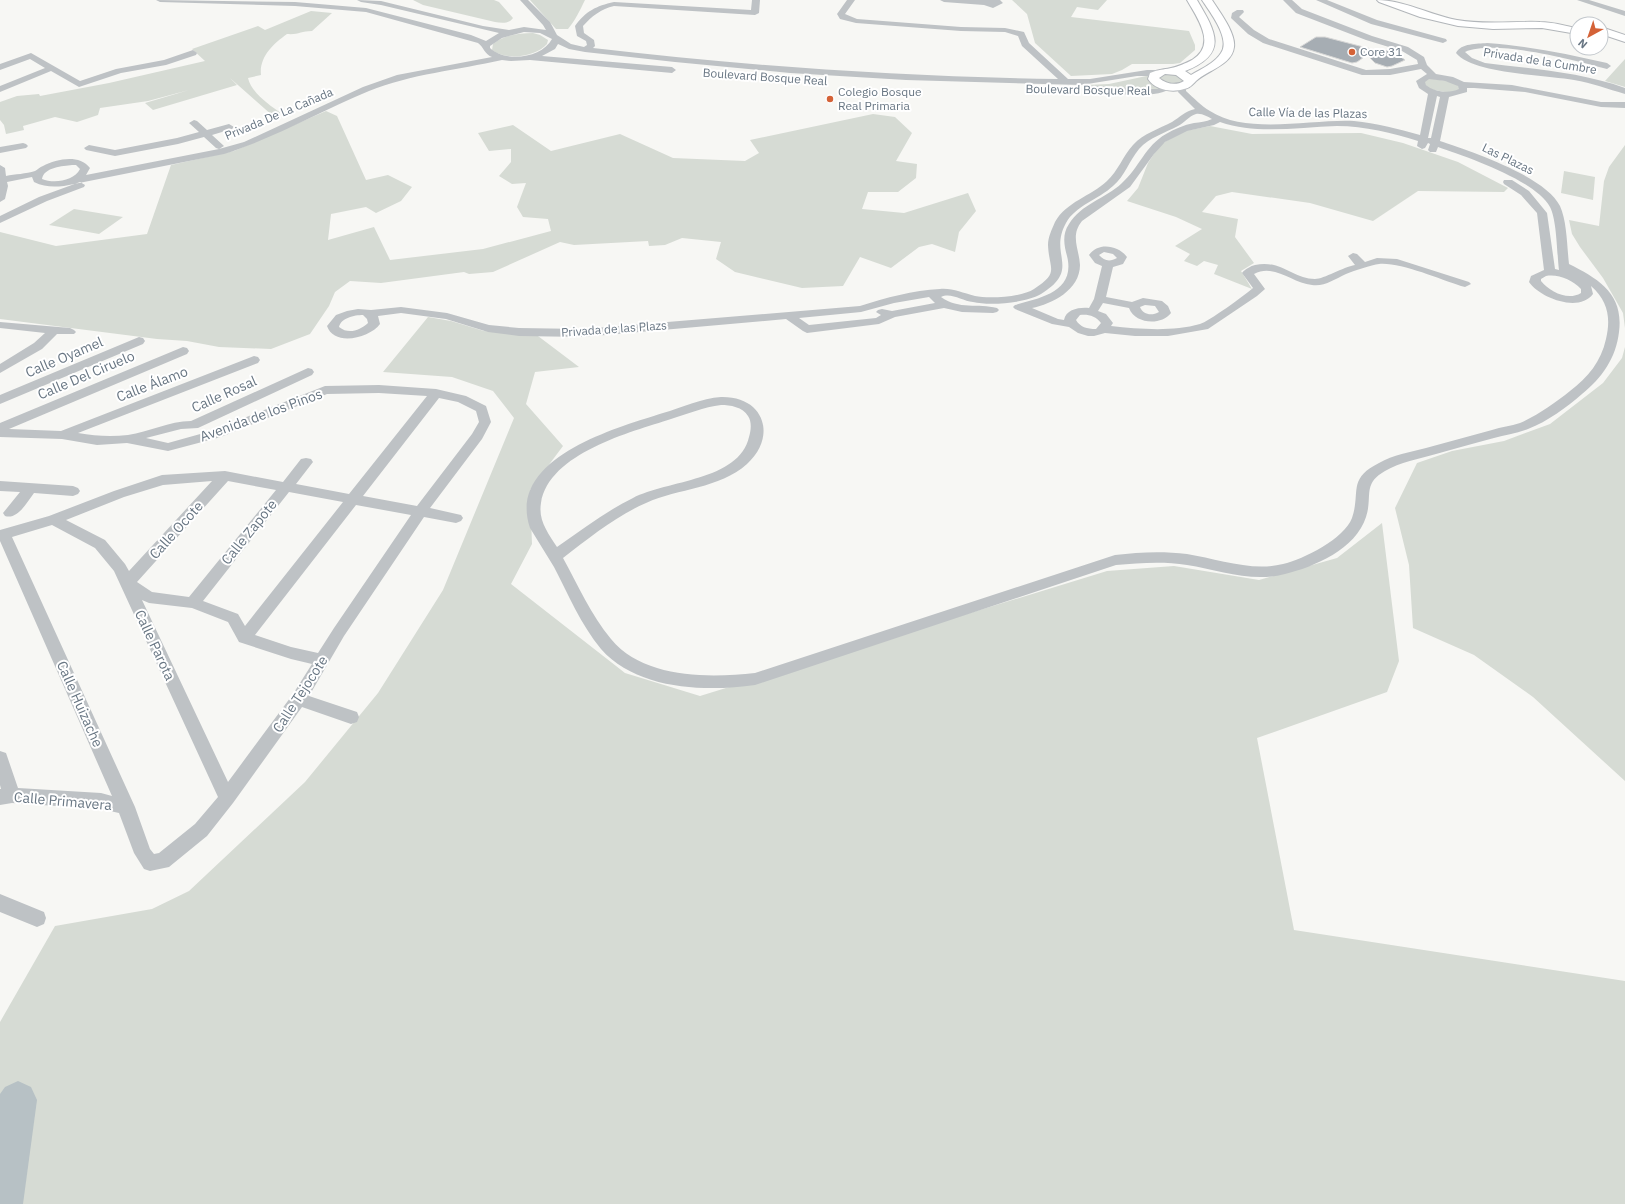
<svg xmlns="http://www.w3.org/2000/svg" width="1625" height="1204" font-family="'IBM Plex Sans',sans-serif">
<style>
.green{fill:#d6dbd4}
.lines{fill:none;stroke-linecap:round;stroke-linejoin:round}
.river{fill:#b7c1c5;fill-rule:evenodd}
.building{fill:#a6adb3;stroke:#d8d8d7}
.major-casing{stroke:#b2b6ba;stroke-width:2}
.minor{fill:#bec2c5;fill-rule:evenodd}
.major{fill:#fff;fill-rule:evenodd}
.poi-dot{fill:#d46237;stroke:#fff;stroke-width:1.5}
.labels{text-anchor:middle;stroke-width:4;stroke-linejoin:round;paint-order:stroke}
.far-poi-label{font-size:12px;fill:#687683;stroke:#fff;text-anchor:start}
.far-street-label{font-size:12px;fill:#687683;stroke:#fff}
.street-label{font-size:14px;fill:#687683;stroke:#fff}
</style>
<rect width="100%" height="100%" fill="#f7f7f4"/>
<path class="green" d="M413 0H494L499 2 513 18C509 24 501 23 495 22L423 5Z
M530 0H585C580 10 575 21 568 29H556Z
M1012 0H1107L1098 10 1077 7 1071 17 1189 31 1195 45V50L1180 63 1173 64H1132L1122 70 1112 74 1071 76 1035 43 1027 14Z
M311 11 332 13 312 31C301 31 298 35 287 34 273 44 259 57 261 75L248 78C251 92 269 105 281 113L273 116 230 78 237 85 153 110 145 103 189 90 148 101 100 108 98 115 77 122 55 117 23 126 24 130 6 134 4 125 0 120V102L17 96 39 94 40 96 109 83 205 61 192 49 258 26 265 30Z
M533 33 540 35 548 40 547 44C536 57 506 61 492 50L493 44C505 35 518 33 533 33Z
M1625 59V87L1605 81Z
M1166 73 1175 74 1185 81 1175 86 1159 82V75Z
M1151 75 1152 83 1160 89 1088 88 1087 85 1109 84Z
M1429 78 1456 83 1461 90 1450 93 1429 89 1423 81Z
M326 111 337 116 366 180 388 175 412 187 401 201 376 213 366 207 331 214 328 240 374 227 390 260 483 249 551 231 548 219 523 217 517 207 526 183 512 184 499 176 511 162V149L489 151 478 133 513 125 551 151 620 134 673 158 745 161 759 153 750 140 873 114 895 117 912 133 896 161 917 164 916 178 898 192H868L862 209 904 213 968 193 976 211 959 232 955 252 932 244 919 247 891 268 860 257 843 286 802 288 735 272 716 259 721 242 682 238 665 245 649 246 648 241 574 245 560 242 493 272 469 274 464 272 381 283 350 281 335 292 329 306 310 334 271 349 219 347 187 341 157 339 0 319V232L56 246 147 234 171 165 234 151Z
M1210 126 1252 134 1361 133 1403 143 1458 162 1508 188 1504 192 1418 191 1373 221 1310 203 1232 192 1216 196 1202 212 1238 219 1235 237 1254 263 1241 271 1252 289 1214 274 1218 265 1204 261 1197 266 1184 261 1190 254 1175 246 1202 229 1176 217 1127 201 1138 188 1148 163 1159 146 1180 132Z
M1625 145V328L1623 313 1603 278 1580 247 1572 234 1569 220 1599 226 1604 181 1609 167Z
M1564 171 1595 177 1593 200 1561 193Z
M74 209 123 217 99 234 49 225Z
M428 317 451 321 484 331 538 336 579 367 535 372 526 404 563 446 530 490 532 544 511 584 625 673 700 696 1107 571 1174 566 1259 580 1337 558 1382 523 1399 661 1387 692 1257 738 1294 930 1625 981V1204H3L18 1101 0 1129V1022L55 926 152 909 189 891 305 782 378 693 443 590 514 418 493 391 452 377 383 372Z
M1625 347V781L1533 697 1474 655 1413 628 1409 565 1395 508 1417 463 1452 451 1504 441 1550 424 1603 383 1622 358Z"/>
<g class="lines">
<path class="river" d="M18 1081 31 1087 37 1100 23 1204H0V1094L5 1087Z"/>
</g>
<path class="building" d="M1316 37H1325L1375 50 1393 51 1405 60 1392 66 1387 67 1375 63 1367 55 1357 62 1352 63 1300 47Z"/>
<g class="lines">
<g class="major-casing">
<path id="major" d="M1187 0H1197C1216 32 1229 54 1185 71L1191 75C1201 69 1215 63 1221 53 1231 39 1210 12 1202 0H1212C1219 11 1236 33 1234 47 1232 65 1208 70 1196 81 1192 85 1190 88 1184 89 1172 93 1155 90 1148 79L1150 73C1160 69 1162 70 1171 68 1178 67 1186 63 1192 60 1217 45 1198 19 1187 0ZM1165 74 1176 75 1184 81C1176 86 1166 84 1159 78Z
M1377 0C1404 0 1430 15 1457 20 1485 25 1513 21 1540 22 1553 22 1565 26 1577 28V34L1542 28 1493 29 1458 26 1420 17 1379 2Z
M1601 27 1625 35V42L1601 34Z"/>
</g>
<path class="minor" d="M156 0 295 2 366 8 471 35 486 41 499 33 381 5 361 2 357 0 381 1 483 26 509 30 524 27 546 30 543 25 520 0H528L550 22 557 35 571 44 584 47 587 45 586 41 577 36 575 26C586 11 596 6 614 2L751 10 752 0H760L759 13 755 15 614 6C601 9 592 16 583 26L584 33 594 40 595 46 593 48C747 66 902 77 1058 79L1022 46 1018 36 1005 32 961 31 856 23 840 19 837 14 847 0H855L845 14 857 19 961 27 1005 28 1024 32 1029 43 1068 79H1090L1147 70H1156L1160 73 1156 76H1137L1081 85 906 80 790 73 675 62 585 52 569 49 558 44 555 49 542 56 672 67 676 70 672 73 530 60 511 61 502 60C458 70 411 74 369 91 320 111 275 138 224 154L64 186C53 187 44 187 34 182L32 177 7 182 8 186 5 199 0 202V165L5 168 6 176C15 174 26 174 35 171 37 170 40 167 43 166 57 159 79 154 90 168L86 175 219 149 244 142 363 87 397 75 492 57C484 54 484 47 478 43L366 12 295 6 160 2ZM524 32 540 33 552 39C542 58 506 63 490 48V46L502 38ZM72 165H76L80 169C74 181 54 184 42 179 44 167 63 166 72 165Z
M940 0H1000L1003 3 993 8 984 5 944 2Z
M1283 0H1292L1302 9 1372 36 1408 47 1424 57 1427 65 1436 74 1453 77 1464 82 1512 85 1601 102H1625V108L1601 107 1525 92 1474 88H1467V92L1449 97 1440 141C1470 151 1545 176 1560 206 1567 221 1567 247 1569 264 1599 279 1624 294 1619 332 1616 358 1602 378 1582 394 1566 408 1548 421 1528 429 1517 433 1505 435 1494 438 1474 443 1455 449 1436 454 1419 459 1400 462 1385 471 1362 484 1373 496 1366 517 1356 549 1314 567 1285 574 1252 583 1219 570 1187 565 1163 561 1139 563 1116 565L755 685C706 692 637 690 601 649 581 625 568 594 554 567 546 554 538 541 530 528 506 458 616 428 663 413 681 408 702 398 721 397 765 396 777 437 747 464 719 489 679 488 646 503 616 516 589 538 563 558 578 585 591 615 611 639 644 679 709 678 755 673L1115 555C1139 552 1163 551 1187 554 1218 559 1252 572 1283 564 1304 559 1344 539 1352 518 1361 492 1347 479 1379 463 1393 455 1410 452 1426 448 1448 442 1470 436 1492 430 1501 427 1511 426 1520 423 1538 415 1555 403 1570 391 1588 377 1601 362 1606 339 1611 318 1608 301 1591 286L1593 294C1579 313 1540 298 1529 282L1531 276 1544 270 1537 213 1521 195 1504 184 1503 182 1504 180H1512L1529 191 1547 213 1555 269 1559 270C1557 255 1557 220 1550 207 1535 180 1467 157 1438 147L1436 152H1430L1428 150 1430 144 1428 143 1425 148 1422 149 1417 146 1418 141C1392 133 1365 126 1337 126 1298 127 1257 135 1220 122L1214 125 1187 131 1165 142 1154 154 1130 187 1082 221C1070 236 1079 248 1080 265 1080 290 1052 304 1032 308L1058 319 1064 320C1066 309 1080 307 1089 308L1094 299 1102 266 1095 263 1089 255C1098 242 1118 245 1127 257L1123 264 1113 267 1106 297 1132 302 1143 298 1162 301 1168 306 1171 313C1161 326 1135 324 1129 308L1103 303 1098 311 1106 314 1113 323 1111 326C1139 329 1172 332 1200 324 1208 322 1245 295 1253 288L1242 273C1245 269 1251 266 1255 265 1280 259 1293 279 1315 279 1324 279 1343 267 1355 265L1348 256 1353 253 1357 254 1365 262 1377 258 1397 259 1469 282 1471 284 1465 287 1461 286C1439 279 1400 262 1379 264 1372 265 1353 271 1346 274 1335 279 1324 287 1312 285 1292 283 1274 263 1254 274L1265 289 1257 296 1208 329 1168 336H1135L1105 333 1094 336H1088L1078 333 1069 327 1052 324 1015 309 1013 307 1015 305C1040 298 1076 292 1067 256 1064 245 1062 234 1069 224 1081 204 1105 199 1122 183 1139 168 1145 146 1166 134 1174 129 1184 125 1194 123 1200 122 1206 122 1212 119 1208 117 1202 113 1196 114 1189 116 1184 123 1178 126 1165 133 1150 137 1139 149 1129 161 1125 176 1113 186 1099 199 1075 206 1066 223 1048 255 1082 269 1041 294 1026 303 990 306 973 302 962 301 951 292 941 297 959 310 978 303 997 308L999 310 997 312 993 313 962 312 944 308 895 317 879 324 807 333 803 331 786 319 583 337 519 336 488 332 446 319 401 313 378 316 380 324C370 338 334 347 327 326L336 315 347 311 358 309 371 310 401 307 447 313 489 325 519 328 583 329 860 306C886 298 913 290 940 289 953 288 962 293 975 296 989 299 1022 297 1034 289 1060 272 1049 270 1048 245 1048 237 1052 229 1055 222 1066 202 1091 196 1107 181 1118 171 1123 156 1133 145 1144 133 1159 129 1172 122 1180 117 1185 111 1195 109L1178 92 1180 84H1186V91C1194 98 1201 106 1210 111 1246 135 1312 119 1354 121 1376 123 1398 129 1420 135L1428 94 1419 88 1416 81 1427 74 1421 69 1390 75H1362L1263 43 1248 34 1231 18 1232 13 1237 10H1243L1244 12 1239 17 1254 30 1269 39 1366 70 1390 69 1418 64 1417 60 1402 51 1366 40 1296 13ZM1429 79 1445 81 1458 86 1459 89C1449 94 1434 92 1426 85L1425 82ZM1437 96 1440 97 1431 138H1428ZM1104 252 1113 254 1117 258C1110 262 1104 261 1099 255ZM1546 276C1559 274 1572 280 1581 289V293C1568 301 1550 292 1541 281V279ZM929 297 935 303 892 311 882 309 878 310 876 312 881 315 876 318 809 325 799 318 861 312 894 303ZM1145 305 1155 306 1159 312C1152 316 1143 315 1140 307ZM363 315 367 319 368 323C360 330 349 335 339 327 341 318 354 315 363 315ZM1080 315C1088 314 1096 316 1101 323L1096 329C1087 329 1080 327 1076 320ZM721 405C730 405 743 407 748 416 752 422 751 430 749 437 739 481 667 480 633 498 606 511 582 530 557 547 548 533 538 520 541 503 549 453 631 432 671 419 687 414 704 407 721 405Z
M1316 0H1327L1377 20 1446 39 1447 41 1443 43 1371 24Z
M1577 0H1589L1625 11V16Z
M1487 43C1528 46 1567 54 1607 63L1611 66 1607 69C1573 60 1496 39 1465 52L1472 58 1485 63C1532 69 1580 72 1625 88V94C1608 89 1592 83 1574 80 1546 75 1473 74 1456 53 1461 43 1477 44 1487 43Z
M193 50 197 53 196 55 166 65 121 73 79 87 51 71 0 92V86L45 68 30 59 0 70V64L31 53 80 81 116 69 164 60Z
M1169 83 1173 86C1160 101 1110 93 1090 92L1086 89 1090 86 1152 89H1158Z
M194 120 197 121 207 130 229 124 234 127 232 129 212 135 224 146 219 149 216 148 204 137 178 144 115 156 86 150 84 148 89 145 115 150 177 138 199 132 189 123Z
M23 143 26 144 28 146 26 148 0 153V147Z
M80 182 85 185 84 187 47 201 0 223V216L39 197Z
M0 322 70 328 74 330 76 332 74 334H57L42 349 0 373V364L34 343 45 333 0 328Z
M139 337 143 338 145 341 143 344 0 404V395Z
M183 347 187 348 189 351 187 354 9 429 61 431 254 356 258 357 260 360 258 363 78 433C95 436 111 437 128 435 149 432 169 421 191 421L308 368 312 369 314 372 312 375 198 428 181 429 146 438 168 443 211 431 325 386 379 385 436 389 466 396 486 406 491 422 482 439 430 508 461 515 463 518 461 521 456 523 424 517 344 636 309 696 357 712 359 717 357 722 351 724 302 707 233 803 207 836 169 867 150 871 144 869 134 853 119 813 101 809 12 803 0 805V789H1L0 785V751L6 753 18 788 101 793 112 796 0 541V530L49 516 114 491 162 475 225 471 283 482 301 459 306 458 311 459 313 462 296 484 349 494 427 396 379 393 327 394 221 437 168 451 127 443 97 445 62 439 0 437V423ZM439 398 458 402 476 411 479 422 472 434 417 506 363 496ZM212 481 129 571 125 564 105 540 66 520 124 497 163 485ZM228 481 276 490 189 597 152 592 137 582ZM289 492 343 502 245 626 238 614 203 601ZM356 505 411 515 334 628 318 653 291 647 255 635ZM52 525 95 548 114 571 218 797 195 824 159 853 154 854 150 849 135 807 12 537ZM142 600 149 603 192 608 228 622 239 642 291 659 312 664 293 694 228 782Z
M0 481 73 486 78 488 80 491 78 494 73 496 34 493C27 502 18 520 5 516L3 513 20 492 0 491Z
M0 894 44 912 46 918 44 924 37 927 0 912Z"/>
<use href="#major" class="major"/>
</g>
<g class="poi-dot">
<circle cx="1352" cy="52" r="4"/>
<circle cx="830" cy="99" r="4"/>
</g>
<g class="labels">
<g class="far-poi-label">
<text x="1360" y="56">Core 31</text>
<text x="838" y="96">Colegio Bosque<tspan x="838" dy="14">Real Primaria</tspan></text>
</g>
<g class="far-street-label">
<text transform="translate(1540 61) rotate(9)" y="4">Privada de la Cumbre</text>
<text transform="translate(765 77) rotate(4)" y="4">Boulevard Bosque Real</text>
<text transform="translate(1088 90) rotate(1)" y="4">Boulevard Bosque Real</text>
<text transform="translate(1308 113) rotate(1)" y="4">Calle Vía de las Plazas</text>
<text transform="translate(279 114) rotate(-23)" y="4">Privada De La Cañada</text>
<text transform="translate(1508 159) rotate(26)" y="4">Las Plazas</text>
<text transform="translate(614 329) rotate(-4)" y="4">Privada de las Plazs</text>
</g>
<g class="street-label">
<text transform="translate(64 357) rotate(-23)" y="5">Calle Oyamel</text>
<text transform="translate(86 375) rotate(-23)" y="5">Calle Del Ciruelo</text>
<text transform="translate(152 384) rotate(-21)" y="5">Calle Álamo</text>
<text transform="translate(224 394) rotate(-24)" y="5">Calle Rosal</text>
<text transform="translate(261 415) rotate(-20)" y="5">Avenida de los Pinos</text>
<text transform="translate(176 530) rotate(-48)" y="5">Calle Ocote</text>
<text transform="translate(249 532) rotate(-51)" y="5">Calle Zapote</text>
<text transform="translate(155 645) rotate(65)" y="5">Calle Parota</text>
<text transform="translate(300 694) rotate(-57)" y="5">Calle Tejocote</text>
<text transform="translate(80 704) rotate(66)" y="5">Calle Huizache</text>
<text transform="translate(63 801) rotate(5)" y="5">Calle Primavera</text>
</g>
</g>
<g transform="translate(1589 36) rotate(220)"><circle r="19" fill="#ffffff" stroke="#c3c8cd"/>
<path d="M0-3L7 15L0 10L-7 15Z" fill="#d46237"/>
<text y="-6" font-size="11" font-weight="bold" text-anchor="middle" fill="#687683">N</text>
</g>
</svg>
